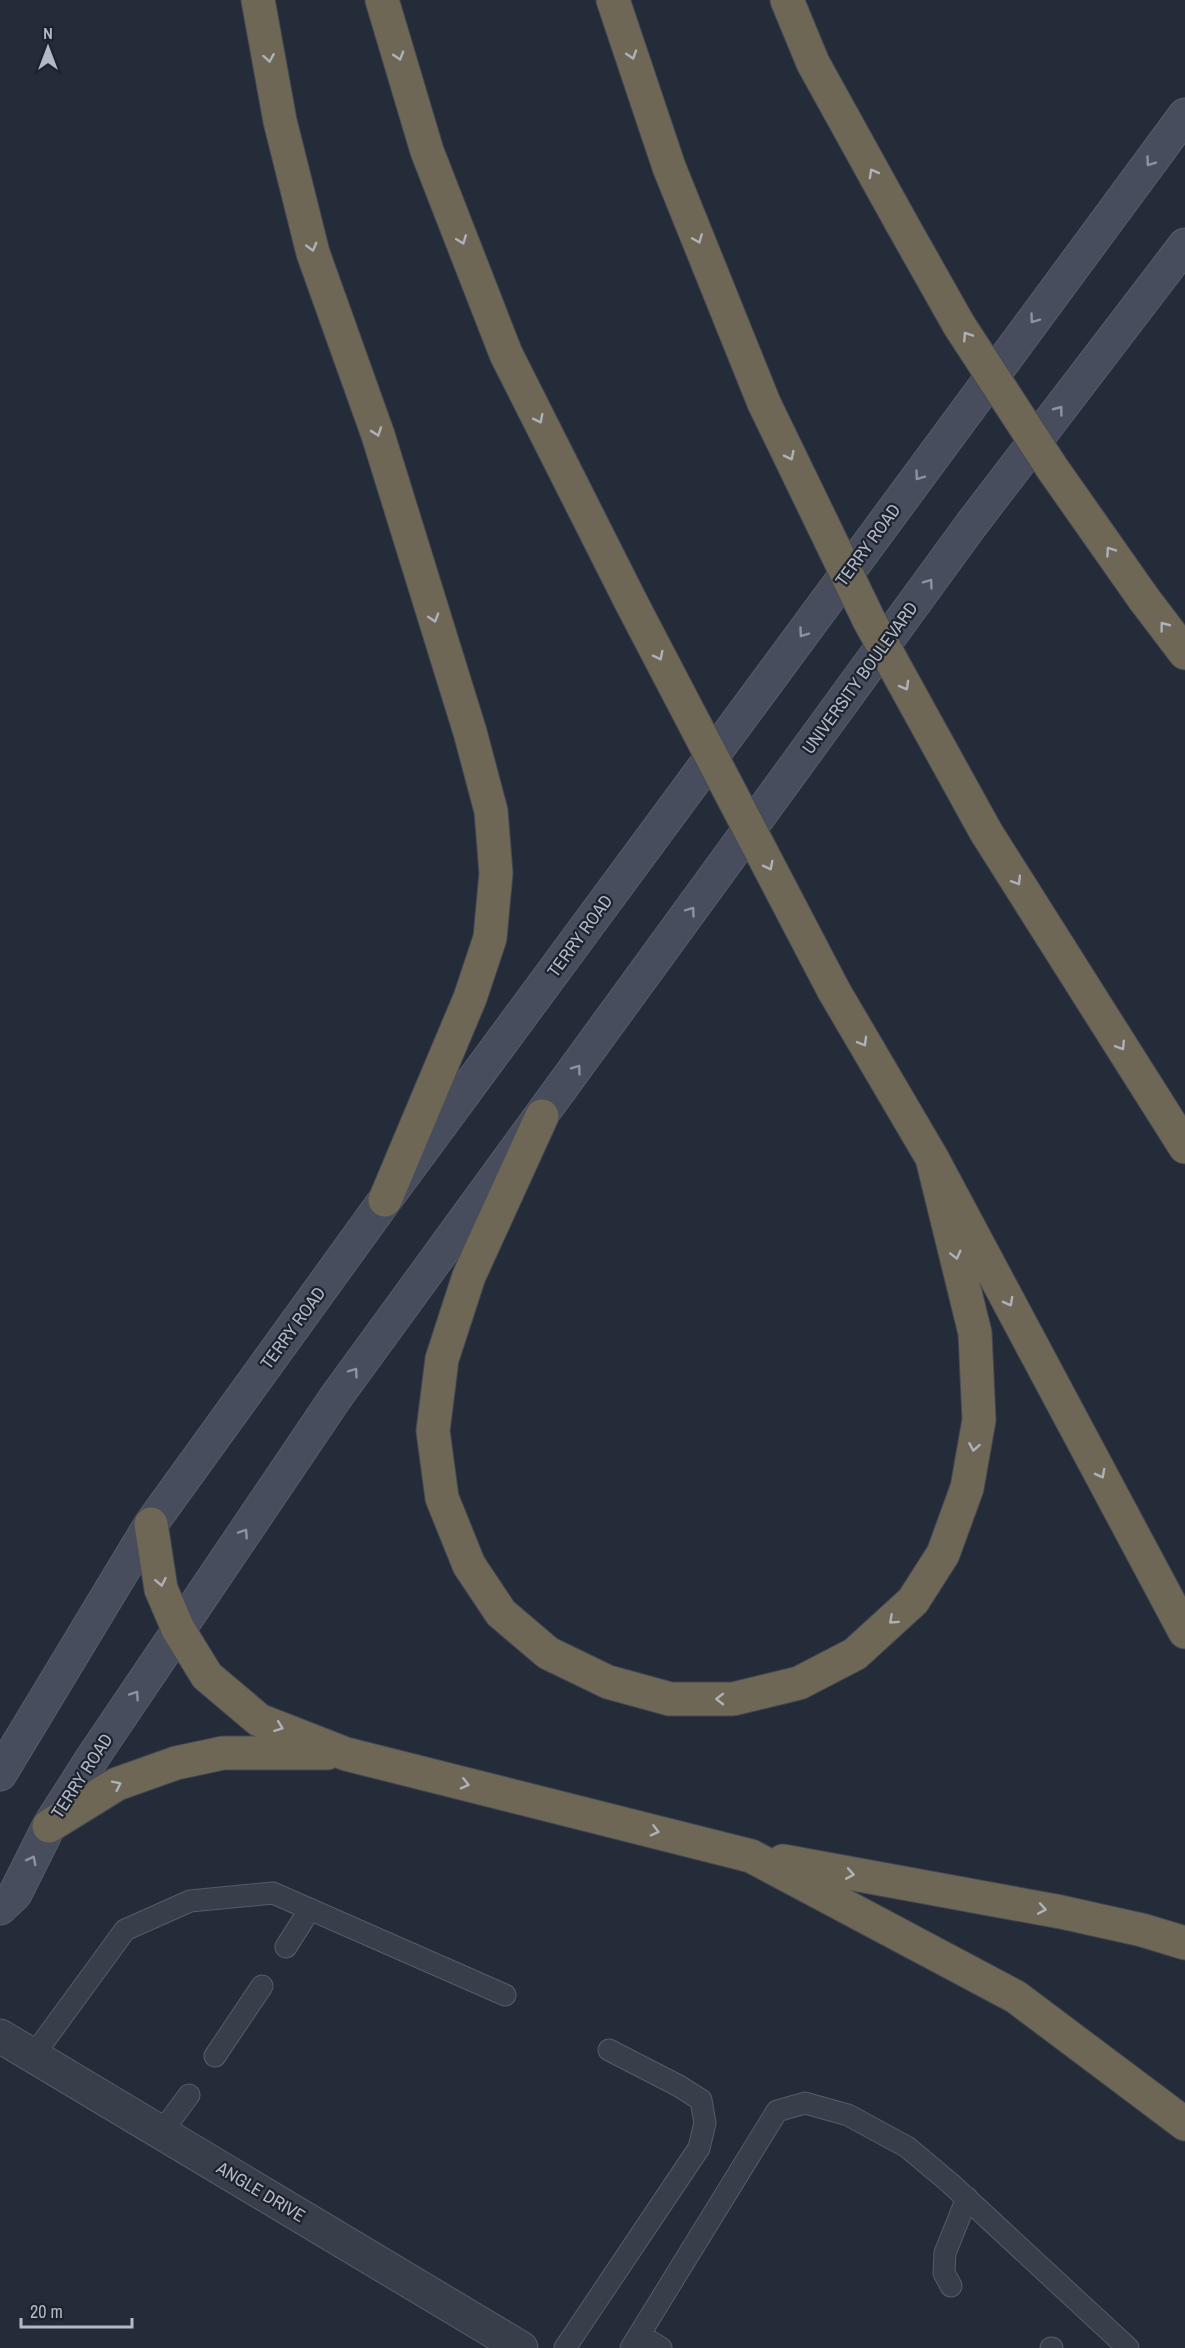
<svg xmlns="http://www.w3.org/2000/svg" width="1185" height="2348" font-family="'Archivo Narrow',sans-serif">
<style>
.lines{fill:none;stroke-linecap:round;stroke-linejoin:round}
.lane-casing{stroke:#565c67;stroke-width:23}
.street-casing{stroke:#565c67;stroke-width:35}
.secondary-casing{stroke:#565c67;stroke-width:35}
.highway-casing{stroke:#434954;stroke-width:35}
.lane{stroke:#383e4a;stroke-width:21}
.street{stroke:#383e4a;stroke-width:33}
.secondary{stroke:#474d5c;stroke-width:33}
.highway{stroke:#6f6756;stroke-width:33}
.highway-bridge-casing{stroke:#434954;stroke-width:35;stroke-linecap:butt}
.highway-bridge{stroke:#6f6756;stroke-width:33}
.oneway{stroke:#acb1ba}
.oneway2{stroke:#8d93a0}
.labels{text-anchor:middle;stroke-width:4.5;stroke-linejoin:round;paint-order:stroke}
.street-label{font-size:18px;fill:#b3b9c5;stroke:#1d232e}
</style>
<rect width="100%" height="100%" fill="#252c39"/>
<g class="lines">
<g class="lane-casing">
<path id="lane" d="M286 1947 310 1909
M33 2056 125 1930 190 1901 273 1893 505 1995
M215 2056 262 1986
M161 2133 189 2095
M951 2286 944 2273 945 2253 967 2198
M640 2335 661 2348
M565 2348 699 2148 705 2123 701 2100 679 2086 609 2050
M631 2348 777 2111 805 2103 848 2115 907 2147 950 2183 1128 2348
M1051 2348H1052"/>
</g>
<g class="street-casing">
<path id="street" d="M0 2036 521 2348"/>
</g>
<g class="secondary-casing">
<path id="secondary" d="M0 1774 151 1524 385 1200 1185 115
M0 1908 15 1894 49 1826 93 1757 336 1397 971 525 1185 245"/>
</g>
<g class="highway-casing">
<path id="highway" d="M258 0 280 121 313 253 378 435 470 732 491 811 496 873 490 938 470 998 385 1200
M382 0 427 151 506 354 632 604
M613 0 669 167 764 403
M787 0 813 63 902 224
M1144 599 1185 653
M986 832 1185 1147
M834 991 932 1158 1185 1632
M542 1116 469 1276 442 1359 433 1431 442 1498 469 1565 501 1613 548 1653 608 1682 670 1699H733L799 1683 855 1654 913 1601 943 1554 967 1488 979 1420 975 1333 932 1158
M151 1524 161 1589 178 1629 207 1676 259 1720 346 1754 751 1856 1016 1997 1185 2124
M49 1826 117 1784 176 1763 223 1753H327
M783 1861 1061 1912 1142 1930 1185 1943"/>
</g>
<use href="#lane" class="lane"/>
<use href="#street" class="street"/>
<use href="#secondary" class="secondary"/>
<use href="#highway" class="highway"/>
<g class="highway-bridge-casing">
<path id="highway-bridge" d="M902 224 959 325 1052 468 1144 599
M764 403 869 620 986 832
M632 604 834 991"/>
</g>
<use href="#highway-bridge" class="highway-bridge"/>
</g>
<defs><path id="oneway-chevron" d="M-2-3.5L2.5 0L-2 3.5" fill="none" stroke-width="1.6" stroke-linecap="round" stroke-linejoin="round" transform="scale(1.5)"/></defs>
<g class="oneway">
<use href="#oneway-chevron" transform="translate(632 55) rotate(72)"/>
<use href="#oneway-chevron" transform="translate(399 56) rotate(73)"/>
<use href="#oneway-chevron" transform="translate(269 58) rotate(80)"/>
<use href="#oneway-chevron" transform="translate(873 173) rotate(-119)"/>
<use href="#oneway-chevron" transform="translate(698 239) rotate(68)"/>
<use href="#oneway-chevron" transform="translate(462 240) rotate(69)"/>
<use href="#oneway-chevron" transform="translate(312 247) rotate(75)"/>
<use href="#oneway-chevron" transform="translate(967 336) rotate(-123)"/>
<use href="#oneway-chevron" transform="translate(539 419) rotate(63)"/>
<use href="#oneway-chevron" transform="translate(377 432) rotate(71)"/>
<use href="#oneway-chevron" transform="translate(790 456) rotate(64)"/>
<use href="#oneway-chevron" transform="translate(1110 551) rotate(-125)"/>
<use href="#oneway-chevron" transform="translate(434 618) rotate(73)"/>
<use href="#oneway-chevron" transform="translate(1164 626) rotate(-127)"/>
<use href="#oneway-chevron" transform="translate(659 656) rotate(63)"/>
<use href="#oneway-chevron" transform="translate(905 686) rotate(61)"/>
<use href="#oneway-chevron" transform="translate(769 866) rotate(63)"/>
<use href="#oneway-chevron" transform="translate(1017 881) rotate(58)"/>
<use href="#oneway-chevron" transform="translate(863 1042) rotate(60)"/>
<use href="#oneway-chevron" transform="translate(1121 1046) rotate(58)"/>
<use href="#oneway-chevron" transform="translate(956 1255) rotate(76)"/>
<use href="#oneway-chevron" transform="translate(1009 1302) rotate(62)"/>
<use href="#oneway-chevron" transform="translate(974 1447) rotate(100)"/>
<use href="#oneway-chevron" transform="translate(1101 1474) rotate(62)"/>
<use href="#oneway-chevron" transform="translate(161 1582) rotate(79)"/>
<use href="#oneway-chevron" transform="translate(893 1620) rotate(138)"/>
<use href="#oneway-chevron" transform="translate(720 1699) rotate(180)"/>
<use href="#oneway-chevron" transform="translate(279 1727) rotate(21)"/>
<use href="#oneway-chevron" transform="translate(465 1784) rotate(14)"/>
<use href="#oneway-chevron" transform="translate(117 1785) rotate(-26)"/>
<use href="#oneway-chevron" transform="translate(655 1831) rotate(14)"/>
<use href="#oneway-chevron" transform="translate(850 1874) rotate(10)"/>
<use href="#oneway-chevron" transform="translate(1042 1909) rotate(10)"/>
</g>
<g class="oneway2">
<use href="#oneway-chevron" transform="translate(1150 162) rotate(126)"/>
<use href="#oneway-chevron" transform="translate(1034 319) rotate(126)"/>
<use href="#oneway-chevron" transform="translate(1059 410) rotate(-53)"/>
<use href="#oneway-chevron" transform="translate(919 476) rotate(126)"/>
<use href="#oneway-chevron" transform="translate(929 583) rotate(-54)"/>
<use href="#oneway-chevron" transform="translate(803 633) rotate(126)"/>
<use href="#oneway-chevron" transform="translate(691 911) rotate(-54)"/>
<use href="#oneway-chevron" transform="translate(577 1069) rotate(-54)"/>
<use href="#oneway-chevron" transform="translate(354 1372) rotate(-54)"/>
<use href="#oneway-chevron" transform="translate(244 1533) rotate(-56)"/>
<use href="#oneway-chevron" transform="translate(135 1695) rotate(-56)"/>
<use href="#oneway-chevron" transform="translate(32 1860) rotate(-63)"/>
</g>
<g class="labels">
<g class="street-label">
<text transform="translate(868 545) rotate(-54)" y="6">TERRY ROAD</text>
<text transform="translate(860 678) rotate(-54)" y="6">UNIVERSITY BOULEVARD</text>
<text transform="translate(580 936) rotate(-54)" y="6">TERRY ROAD</text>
<text transform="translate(293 1328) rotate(-54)" y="6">TERRY ROAD</text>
<text transform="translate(82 1776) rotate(-57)" y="6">TERRY ROAD</text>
<text transform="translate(261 2192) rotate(31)" y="6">ANGLE DRIVE</text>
</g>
</g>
<g transform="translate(48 48)" stroke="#1d232e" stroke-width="4.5" paint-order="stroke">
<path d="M0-4.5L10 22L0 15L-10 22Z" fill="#b3b9c5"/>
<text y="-9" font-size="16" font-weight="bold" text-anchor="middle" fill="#b3b9c5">N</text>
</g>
<path d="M21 2318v9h111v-9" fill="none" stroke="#b3b9c5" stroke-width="3"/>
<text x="30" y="2318" font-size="18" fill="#b3b9c5" stroke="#1d232e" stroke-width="4.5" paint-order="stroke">20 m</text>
</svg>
